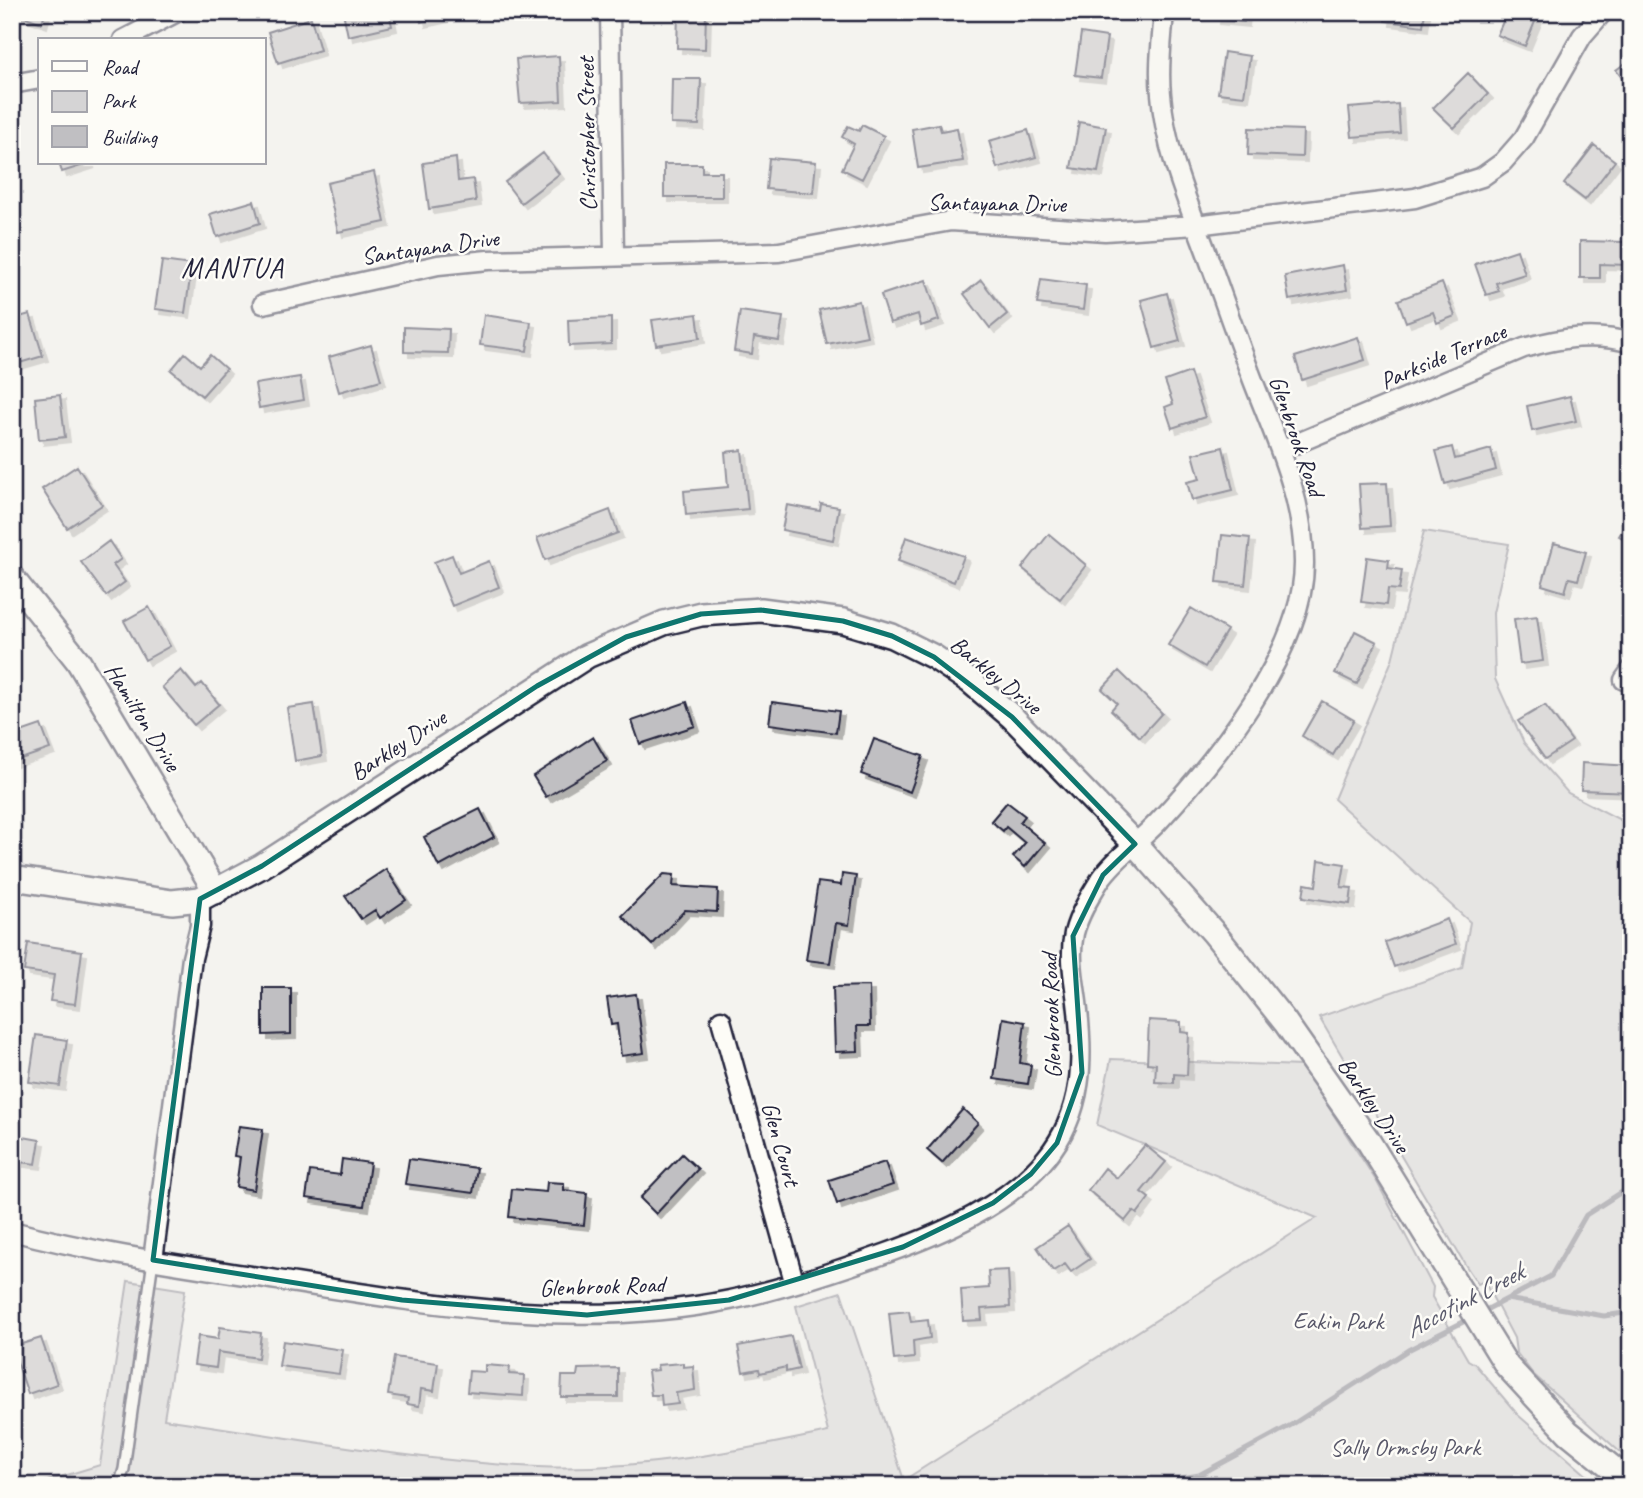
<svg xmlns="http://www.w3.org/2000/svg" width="1643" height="1498" font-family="Caveat,sans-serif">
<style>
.green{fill:#d5d4d5;stroke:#7c7b88;stroke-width:2}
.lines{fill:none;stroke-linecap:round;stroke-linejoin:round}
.stream{stroke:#757582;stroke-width:5}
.building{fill:#c0bfc2;stroke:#22223b;stroke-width:2;filter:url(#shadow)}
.lane-casing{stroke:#22223b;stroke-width:14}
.street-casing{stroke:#22223b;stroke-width:23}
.secondary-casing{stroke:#22223b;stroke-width:28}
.lane{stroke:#fdfcf7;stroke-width:9}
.street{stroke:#fdfcf7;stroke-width:18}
.secondary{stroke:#fdfcf7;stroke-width:23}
.marked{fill:none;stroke:#0f766e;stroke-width:5;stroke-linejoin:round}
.labels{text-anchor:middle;stroke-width:5;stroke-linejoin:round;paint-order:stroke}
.street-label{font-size:24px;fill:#22223b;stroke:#fdfcf7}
.park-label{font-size:24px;fill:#585769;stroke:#fdfcf7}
.water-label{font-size:26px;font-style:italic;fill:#59596b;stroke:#fdfcf7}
.quarter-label{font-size:28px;letter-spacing:2px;fill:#22223b;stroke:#fdfcf7}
</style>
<defs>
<filter id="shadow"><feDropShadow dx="5" dy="5" stdDeviation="0" flood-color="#0004"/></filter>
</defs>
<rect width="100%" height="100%" fill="#f4f3ef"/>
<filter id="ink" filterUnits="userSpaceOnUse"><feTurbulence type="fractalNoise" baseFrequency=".0143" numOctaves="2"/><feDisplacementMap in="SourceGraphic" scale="14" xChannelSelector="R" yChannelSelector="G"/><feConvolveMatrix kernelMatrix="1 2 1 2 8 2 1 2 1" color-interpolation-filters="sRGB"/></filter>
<g filter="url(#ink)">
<path class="green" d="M1424 531 1509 544 1493 613 1495 679 1524 743 1568 793 1624 822 1631 819V1462L1533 1374 1516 1352 1514 1338 1484 1281 1478 1284 1466 1266 1319 1017 1462 968 1470 922 1334 799 1392 660Z
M1111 1059 1302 1066 1377 1182 1433 1287 1432 1297 1468 1360 1475 1364 1518 1415 1599 1486H31L100 1465 128 1281 185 1290 164 1419C288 1437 413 1461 538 1467 635 1471 734 1452 828 1432L796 1306 841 1292 904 1480 1317 1218 1097 1125Z"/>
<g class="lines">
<path class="stream" d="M1631 1002V1008
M1507 1299 1604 1316 1631 1312
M1480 1313 1551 1276 1586 1215 1631 1186
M1136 1486 1199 1475 1293 1424 1408 1350 1471 1318"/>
</g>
<path class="building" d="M12 12H45L42 23Z
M343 12H389L392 26 348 36Z
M419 12H465L421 22Z
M678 12H706L705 49 677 48Z
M1216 12H1245L1244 22 1215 19Z
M1386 12H1425L1423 26 1385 21Z
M1499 12H1539L1525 46 1497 35 1506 15Z
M311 18 320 50 278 63 268 32Z
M1081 33 1107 37 1101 78 1075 75Z
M1224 52 1250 56 1244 96 1218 93Z
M559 56 561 101 520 103 516 59Z
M1631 59V90L1616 70Z
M1468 73 1488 94 1454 128 1433 108Z
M672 79H701L699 125 671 124Z
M1398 104 1400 133 1352 137 1349 108Z
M1079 122 1106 127 1098 172 1071 168Z
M939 124 941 131 957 128 963 161 918 168 912 129Z
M862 125 884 136 862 179 842 169 854 144 842 137 848 126 859 131Z
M1249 128 1303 130 1302 157 1248 155Z
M1028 130 1036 157 997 168 989 141Z
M1594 145 1615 161 1585 200 1564 184Z
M543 153 559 174 521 203 505 182Z
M456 158 458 181 473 179 476 201 429 209 423 163Z
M769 158 816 162 813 193 766 189Z
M59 163H90L62 172Z
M664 164H702V172H722V197H664Z
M374 172 385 222 338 232 327 183Z
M254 201 260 223 217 237 210 214Z
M1580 241 1627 242V265L1600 264V278H1580Z
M1517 250 1525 274 1496 283 1499 291 1486 295 1475 264Z
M162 261 192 265 185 313 155 309Z
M1343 265 1347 290 1289 300 1285 276Z
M1041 279 1086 285 1083 310 1037 304Z
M926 280 939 320 921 326 918 314 890 323 881 295Z
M981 280 1007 314 990 328 964 294Z
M1442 283 1455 316 1437 323 1433 312 1406 322 1398 300Z
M1167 293 1180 341 1154 348 1141 300Z
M859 301 867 336 827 344 819 310Z
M740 311 783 317 779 341 754 337 752 354 734 351Z
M30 314 43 356 16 364 12 353V319Z
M697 314 700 338 656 345 652 320Z
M484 315 531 322 527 351 480 345Z
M611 318V344L569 346 568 320Z
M404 327 449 329 448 353 404 352Z
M1358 337 1365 360 1302 380 1295 357Z
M371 345 381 380 339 392 329 357Z
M185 353 200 366 210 355 226 369 202 396 171 370Z
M1190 372 1205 417 1172 428 1165 407 1173 404 1165 381Z
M300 377 304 400 259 408 255 384Z
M60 395 65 437 39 440 35 398Z
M1570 396 1576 421 1532 431 1527 406Z
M1223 447 1233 490 1192 500 1187 482 1200 479 1193 454Z
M1452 447 1455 459 1491 449 1496 470 1445 484 1436 451Z
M742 450 748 509 686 515 684 491 728 487 725 452Z
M77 466 102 505 67 528 42 489Z
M1387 483 1390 526 1362 528 1359 484Z
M821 504 839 507 833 540 782 530 787 505 820 511Z
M610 510 618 533 545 560 537 538Z
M1631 517V543L1619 536Z
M1049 534 1086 565 1060 599 1022 568Z
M1222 535 1250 538 1245 585 1217 582Z
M906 537 964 556 954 582 898 561Z
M109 541 121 559 113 565 125 582 106 596 81 562Z
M1554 543 1586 552 1578 580 1569 578 1565 592 1542 585Z
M452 555 459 573 489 561 499 587 452 606 434 562Z
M1367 557 1389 560 1388 568 1402 570 1399 590 1388 589 1386 605 1361 602Z
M149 607 170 646 145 660 124 621Z
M1191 608 1227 630 1205 667 1168 645Z
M1537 616 1543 661 1520 664 1514 619Z
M1355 631 1377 642 1357 684 1335 673Z
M181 670 196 688 202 683 219 704 194 725 162 687Z
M1119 671 1162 713 1140 737 1111 710 1117 703 1102 689Z
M1322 701 1354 720 1333 755 1302 736Z
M687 702 695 726 640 744 632 721Z
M772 702 839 711 836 733 769 724Z
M314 704 322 756 295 761 287 708Z
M1545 705 1572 741 1545 759 1518 721Z
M41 725 50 749 12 762V735Z
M593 737 607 761 546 797 533 776Z
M874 739 923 756 910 792 861 774Z
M1582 763 1631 766V792L1581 790Z
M1007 802 1025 816 1020 822 1045 843 1025 867 1013 857 1025 843 1006 827 1003 831 991 821Z
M480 809 494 837 439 867 424 837Z
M1319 860 1345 864 1341 887 1352 888 1350 904 1303 897 1305 884 1316 886Z
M386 869 406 900 380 918 375 910 361 919 345 896Z
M664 874 674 875 673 886 718 889 717 912 685 910 652 945 622 916Z
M842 874 856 876 849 925 836 923 830 963 806 960 818 882 841 885Z
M1447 919 1456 944 1394 967 1385 942Z
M28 943 82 951 75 1004 50 1001 54 975 24 971Z
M869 986 870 1026H857L858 1051 835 1052 833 987Z
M263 988H291V1034L263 1035Z
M636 994 644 1053 621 1056 617 1024 611 1025 607 998Z
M1003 1018 1025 1022 1020 1063 1031 1065 1028 1084 994 1079Z
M1149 1020 1181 1022V1032L1189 1033 1187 1075 1174 1074V1083L1155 1082 1156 1064 1147 1063Z
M36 1035 67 1040 60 1086 29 1082Z
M963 1109 978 1123 942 1163 927 1150Z
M239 1126 263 1129 254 1190 236 1187 240 1157 234 1156Z
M12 1135 40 1140 36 1164 12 1161Z
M1145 1145 1166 1162 1141 1192 1149 1198 1137 1214 1133 1211 1125 1221 1088 1190 1105 1168 1117 1178Z
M682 1154 698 1169 656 1214 640 1198Z
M342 1159 370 1163 364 1206 306 1198 310 1171 340 1175Z
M409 1159 477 1168 473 1193 405 1184Z
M885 1162 893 1185 837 1204 829 1180Z
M547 1182 564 1183V1190L587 1193 584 1225 509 1217 512 1189 546 1192Z
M1068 1226 1090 1259 1071 1272 1065 1264 1053 1271 1037 1247Z
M1008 1270 1010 1307 981 1309 982 1320 963 1321 961 1290 989 1288 988 1271Z
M909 1311 911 1322 928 1320 930 1338 913 1341 914 1358 894 1360 889 1313Z
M220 1327 261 1333 258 1358 218 1352 216 1368 194 1365 198 1336 218 1339Z
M791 1336 799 1369 786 1372V1367L760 1373 759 1369 743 1372 738 1346Z
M41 1338 57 1384 28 1394 12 1347Z
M283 1341 343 1350 339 1374 279 1366Z
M394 1357 438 1363 434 1391 421 1389 419 1406 407 1404 408 1398 388 1395Z
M683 1363V1367L693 1366 695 1390 676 1393 678 1404 662 1406 661 1395H651L648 1371 658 1370 657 1365Z
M485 1365 510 1367 509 1374 524 1375 523 1396 467 1392 469 1371 485 1372Z
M618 1368V1397H561L562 1376H577L578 1369Z"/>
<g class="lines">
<g class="lane-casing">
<path id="lane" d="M119 1486 124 1469 153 1260"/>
</g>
<g class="street-casing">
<path id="street" d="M610 12 614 255
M123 40 177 12
M12 84 40 79
M263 304 438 265 488 260 779 252 951 221 1105 231 1196 225 1415 198 1482 177 1503 162 1524 138 1582 36 1603 12
M1281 450 1524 348C1561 338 1594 332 1631 343
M1624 680 1631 670
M721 1020 794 1281
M12 1231C99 1254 188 1266 277 1280 427 1304 579 1331 730 1300 783 1289 837 1271 887 1253 943 1233 1008 1205 1046 1158 1084 1112 1084 1058 1077 1002 1074 979 1069 956 1074 933 1079 914 1090 896 1100 880 1115 858 1139 842 1158 822 1215 761 1305 650 1304 562 1304 499 1276 440 1254 383 1237 339 1222 295 1206 251 1187 200 1165 149 1161 94 1158 67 1162 39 1164 12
M153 1260 192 958 200 926V899"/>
</g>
<g class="secondary-casing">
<path id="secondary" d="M12 578 78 661 216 892
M12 878 172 902 200 899 262 866 587 656 664 623 701 614 761 610 843 621 892 636 934 657 971 682 1012 717 1135 844 1214 933 1285 1022 1367 1139 1507 1366 1568 1432 1631 1483"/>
</g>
<use href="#lane" class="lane"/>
<use href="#street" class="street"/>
<use href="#secondary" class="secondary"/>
</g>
</g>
<path d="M0 0H1643V1498H0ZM761 610 843 621 892 636 934 657 1012 717 1135 844 1103 875 1073 936 1082 1073 1057 1143 1031 1174 993 1203 903 1247 729 1300 587 1315 402 1300 153 1260 200 899 262 866 537 686 626 637 701 614Z" fill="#f4f3ef" fill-opacity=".55" fill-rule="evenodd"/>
<path class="marked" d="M761 610 843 621 892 636 934 657 1012 717 1135 844 1103 875 1073 936 1082 1073 1057 1143 1031 1174 993 1203 903 1247 729 1300 587 1315 402 1300 153 1260 200 899 262 866 537 686 626 637 701 614Z"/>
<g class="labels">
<g class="street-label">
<text transform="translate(587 134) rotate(-91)" y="8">Christopher Street</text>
<text transform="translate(997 203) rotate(1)" y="8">Santayana Drive</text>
<text transform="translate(430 247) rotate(-8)" y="8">Santayana Drive</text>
<text transform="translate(1443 356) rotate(-23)" y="8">Parkside Terrace</text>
<text transform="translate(1297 436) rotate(71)" y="8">Glenbrook Road</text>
<text transform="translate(996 675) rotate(39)" y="8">Barkley Drive</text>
<text transform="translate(143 717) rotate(58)" y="8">Hamilton Drive</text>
<text transform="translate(398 745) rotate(-33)" y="8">Barkley Drive</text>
<text transform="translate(1051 1016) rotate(-92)" y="8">Glenbrook Road</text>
<text transform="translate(1374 1105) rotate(56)" y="8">Barkley Drive</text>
<text transform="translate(781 1144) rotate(74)" y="8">Glen Court</text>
<text transform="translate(602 1286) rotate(-2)" y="8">Glenbrook Road</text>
</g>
<g class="park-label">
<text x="1338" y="1329">Eakin Park</text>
<text x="1405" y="1455">Sally Ormsby Park</text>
</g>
<g class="water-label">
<text transform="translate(1464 1300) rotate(-28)" y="9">Accotink Creek</text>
</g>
<g class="quarter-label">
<text x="233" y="277">MANTUA</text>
</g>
</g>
<rect width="1643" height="1498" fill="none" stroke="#fdfcf7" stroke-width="42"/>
<rect x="21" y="21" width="1601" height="1456" fill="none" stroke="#22223b" stroke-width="2.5" filter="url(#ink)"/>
<rect x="38" y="38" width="228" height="126" fill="#fdfcf7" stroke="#a5a5ac" stroke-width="2"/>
<rect x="52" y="61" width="35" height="10" fill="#fdfcf7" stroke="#a5a5ac" stroke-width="2"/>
<text x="102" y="74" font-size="21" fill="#22223b">Road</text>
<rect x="52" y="91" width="35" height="21" fill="#d5d4d5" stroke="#a5a5ac" stroke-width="2"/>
<text x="102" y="108" font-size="21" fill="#22223b">Park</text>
<rect x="52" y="126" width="35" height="21" fill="#c0bfc2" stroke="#a5a5ac" stroke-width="2"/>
<text x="102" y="144" font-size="21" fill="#22223b">Building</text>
</svg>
